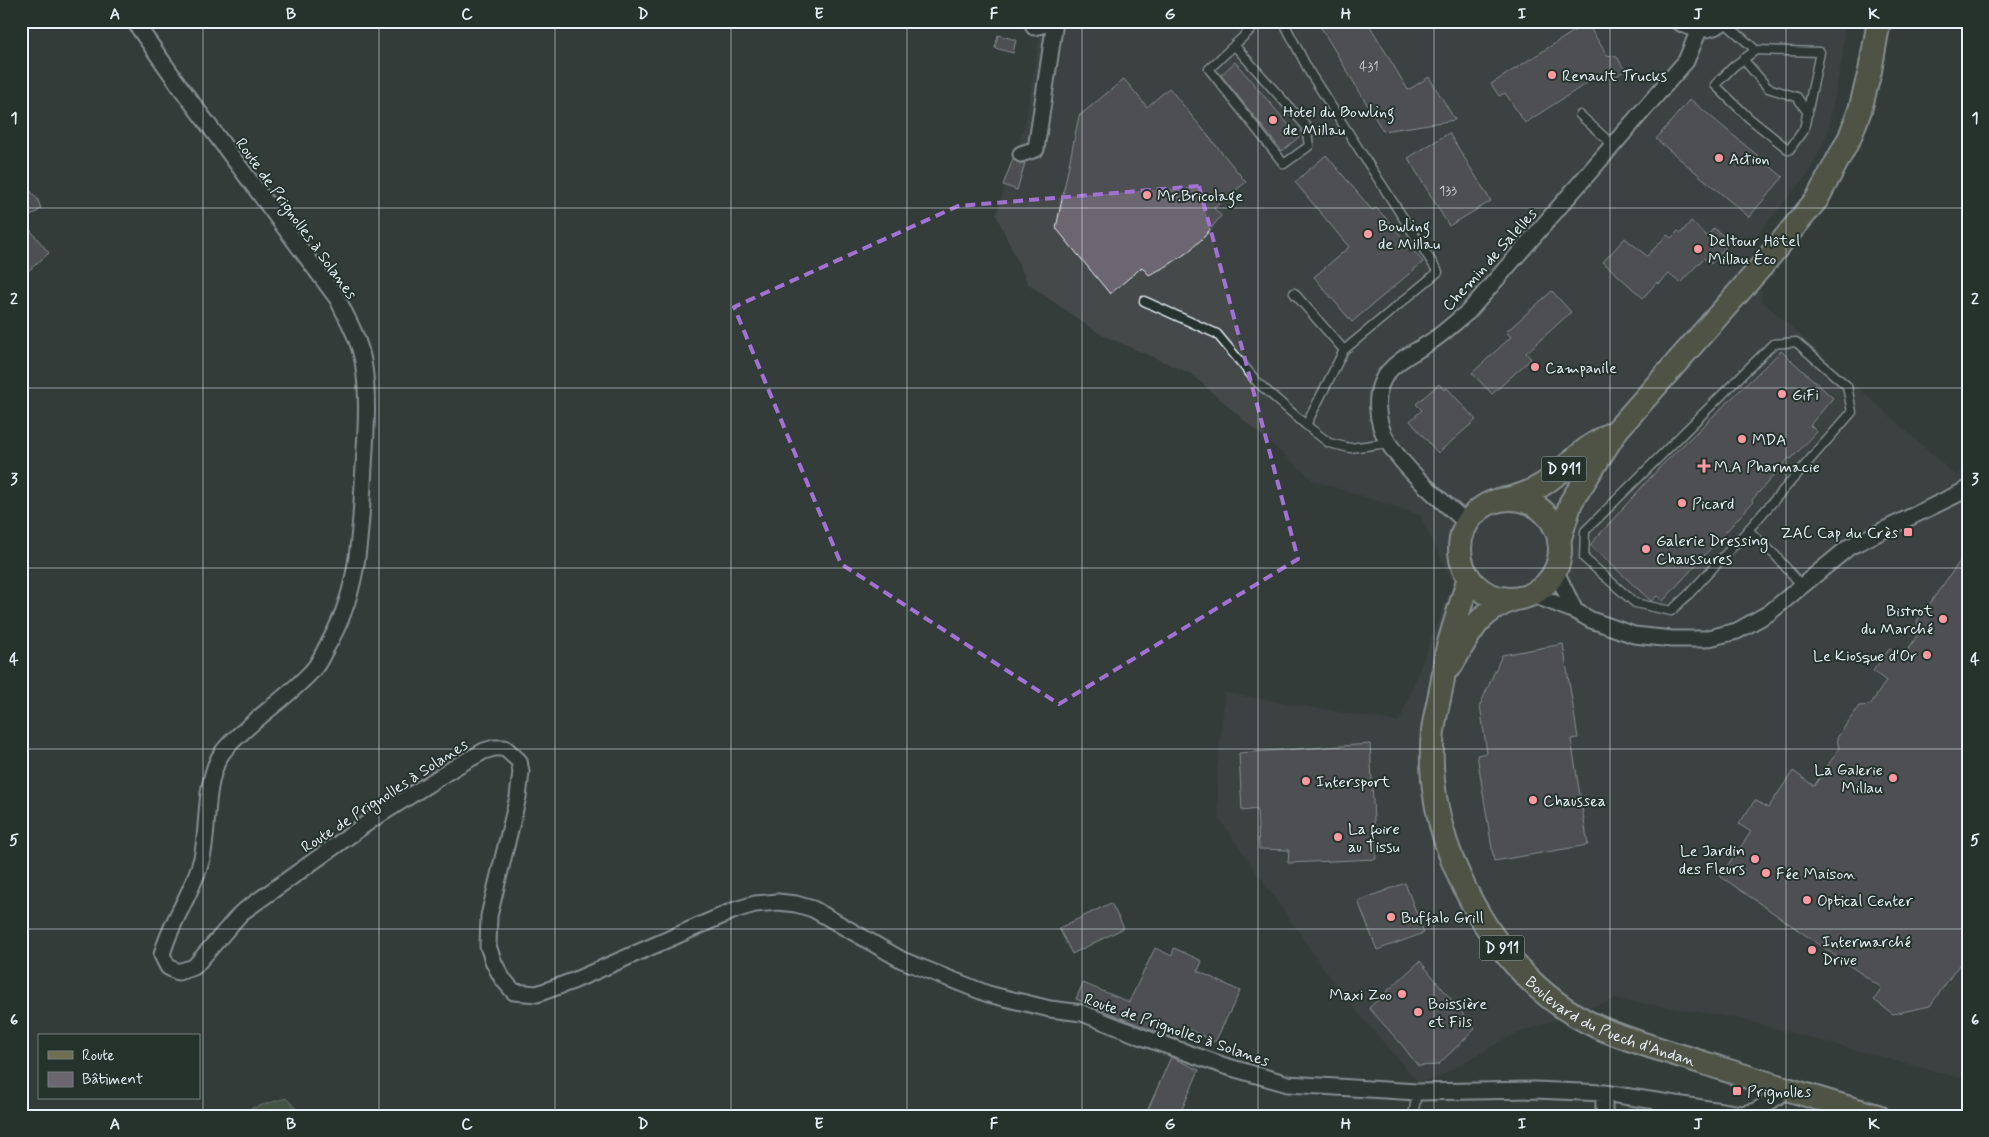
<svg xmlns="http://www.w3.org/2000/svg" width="1989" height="1137" font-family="Mynerve,sans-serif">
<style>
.built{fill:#45494a}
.green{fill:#577056;stroke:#a0b0a7}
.building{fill:#6c6670;stroke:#e8f1f8}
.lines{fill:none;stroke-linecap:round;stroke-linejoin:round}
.service-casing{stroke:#e8f1f8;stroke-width:11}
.minor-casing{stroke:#e8f1f8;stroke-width:19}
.primary-casing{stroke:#e8f1f8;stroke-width:26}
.service{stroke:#26332d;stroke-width:8}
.minor{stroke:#26332d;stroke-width:15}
.primary{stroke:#706f52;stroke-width:22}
.marked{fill:none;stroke:#a171d3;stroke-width:4;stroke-dasharray:10 6;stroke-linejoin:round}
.grid{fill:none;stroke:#e8f1f8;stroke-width:1;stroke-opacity:0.55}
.poi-dot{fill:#ff9aa2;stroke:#26332d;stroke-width:2}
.labels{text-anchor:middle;stroke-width:4;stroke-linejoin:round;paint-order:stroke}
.number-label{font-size:14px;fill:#c9ced6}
.shield{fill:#26332d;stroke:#aeb8bb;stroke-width:1}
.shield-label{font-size:15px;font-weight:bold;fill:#e8f1f8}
.poi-label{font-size:16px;fill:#e8f1f8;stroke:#26332d;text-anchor:start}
.street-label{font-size:16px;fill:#e8f1f8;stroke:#26332d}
.neatline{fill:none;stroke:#e8f1f8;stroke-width:2}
.grid-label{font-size:16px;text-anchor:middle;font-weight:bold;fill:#e8f1f8}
</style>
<rect width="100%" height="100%" fill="#343d3a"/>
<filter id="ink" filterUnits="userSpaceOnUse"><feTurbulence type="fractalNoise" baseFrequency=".02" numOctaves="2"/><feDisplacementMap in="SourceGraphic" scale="10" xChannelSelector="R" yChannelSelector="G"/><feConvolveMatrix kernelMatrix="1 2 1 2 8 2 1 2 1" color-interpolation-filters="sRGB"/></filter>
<g filter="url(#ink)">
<path class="built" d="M1042 21H1844L1843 53 1827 135 1807 175 1756 236 1762 301 1956 476 1968 468V1069L1960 1078 1737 1018 1615 999 1512 1035 1437 1078 1418 1082 1341 993 1219 818 1217 772 1225 693 1399 722 1453 583 1420 515 1313 480 1191 374 1098 333 1028 284 996 215 1026 120Z"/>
<path class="green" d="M286 1098 303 1116H226Z"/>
<path class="building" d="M1317 21H1367L1408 90 1429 77 1455 120 1383 131Z
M1587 23 1607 55 1617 57 1625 70 1613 79 1598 76 1525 123 1505 93 1499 96 1491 84Z
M998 35 1016 40 1013 53 995 48Z
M1235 62 1299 137 1282 151 1221 75Z
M1124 79 1147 107 1169 88 1246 182 1214 208 1221 216 1204 237 1188 252 1167 266 1149 275 1142 267 1110 294 1056 228 1079 116Z
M1690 99 1783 177 1749 217 1656 139Z
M1449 133 1491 201 1449 226 1408 158Z
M1326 155 1372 210 1376 208 1385 217 1423 262 1352 322 1314 277 1349 247 1295 182Z
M1013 159 1019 163H1025L1017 190 1003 185Z
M21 179 38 200 41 209 23 221 49 253 21 277Z
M1691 221 1707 236 1714 228 1730 242 1711 264 1704 258 1680 283 1669 274 1659 284 1657 282 1643 298 1603 262 1625 238 1647 256 1667 235 1671 238 1678 231 1681 233Z
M1552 291 1571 312 1526 353 1531 359 1492 394 1472 373 1511 337 1506 332Z
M1781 351 1833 398 1810 425 1817 432 1791 459 1789 458 1752 500 1753 502 1663 601 1657 596 1651 601 1590 545 1659 468Z
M1439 384 1444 390 1447 388 1476 420 1438 453 1410 421 1422 410 1416 404Z
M1968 550V952L1930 1006 1893 1014 1874 1000 1882 988 1720 876 1751 832 1739 824 1755 800 1768 808 1793 771 1814 786 1839 749 1837 738 1859 706 1870 705 1886 681 1873 671 1890 648 1903 657 1919 633 1917 621Z
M1563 644 1578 738 1571 739 1588 845 1494 861 1477 755 1487 753 1480 705 1502 655Z
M1370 744 1376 859 1288 863 1289 850 1259 849 1257 809 1242 811 1239 753Z
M1405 883 1424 933 1377 950 1358 901Z
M1111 903 1124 928 1072 954 1059 928Z
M1155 948 1172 956 1174 948 1202 961 1198 971 1240 991 1215 1042 1182 1026 1176 1039 1126 1020 1076 999 1083 983 1129 1002Z
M1420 961 1475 1029 1438 1065 1418 1066 1402 1045 1369 1008Z
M1171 1057 1199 1070 1179 1116H1145Z"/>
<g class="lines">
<g class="service-casing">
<path id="service" d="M1283 21 1310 73 1438 272 1344 350 1306 425
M1724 22 1756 50 1820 52 1804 129 1789 150 1749 118 1715 85 1734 66 1756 50
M1234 45 1306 126 1309 146 1284 164 1209 69 1260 21
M1743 59 1768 88 1797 97 1808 113
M1580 115 1613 145
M1294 293 1344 350
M1144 301 1217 334 1258 383 1306 425 1329 443 1350 448 1388 443
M1796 342 1847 386 1852 412 1748 530 1688 595 1671 611 1635 603 1584 558 1585 531 1773 344Z
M1748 530 1776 556 1802 586
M1413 1116 1417 1092"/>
</g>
<g class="minor-casing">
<path id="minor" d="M134 21 181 88 337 298C347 318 359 339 363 361 369 396 366 431 364 466 360 532 361 590 326 648 322 656 318 665 312 671 294 691 268 709 247 728 237 737 225 746 219 758 204 788 209 826 202 858 193 893 170 922 162 955L168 967 178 972 194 967 241 913 370 821 457 766 484 751 494 748H505L519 761 521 772 518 797 489 916 488 946 494 963 502 978 514 992 537 994 573 981 735 910 755 904 778 902 796 904 813 909 902 960 988 994 1050 1009 1082 1013 1145 1038 1225 1066 1288 1084 1417 1092 1535 1090 1604 1093 1741 1114 1756 1111 1787 1090
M1677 21C1693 31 1709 33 1725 21
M1034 27 1055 22
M1021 154 1036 149 1055 22 1057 21
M1467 523C1440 499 1410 475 1389 444 1376 424 1372 391 1388 372 1399 359 1415 352 1429 343 1443 334 1455 322 1468 312L1686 61 1699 30
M1555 570 1575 611
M1531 594 1575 611 1591 620 1634 635 1672 639H1705L1737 631 1769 613 1849 547 1968 489
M1604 1116V1093"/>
</g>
<g class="primary-casing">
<g id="primary">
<path d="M1507 499C1547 490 1559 470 1589 447 1596 442 1604 438 1612 433"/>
<circle cx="1510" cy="549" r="50"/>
<path d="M1559 541 1571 502 1617 430 1761 267 1817 199 1850 137 1860 110 1870 71 1879 21"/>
<path id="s1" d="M1469 577C1463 599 1455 621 1449 643 1445 655 1445 667 1443 679 1440 697 1435 714 1433 731 1428 781 1439 833 1460 878 1488 940 1535 999 1598 1027 1634 1043 1670 1052 1707 1064 1764 1082 1820 1100 1878 1116"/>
<path d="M1451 666C1470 633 1477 612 1515 599"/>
</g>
</g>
<use href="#service" class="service"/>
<use href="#minor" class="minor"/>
<use href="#primary" class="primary"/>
</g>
</g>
<path d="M0 0H1989V1137H0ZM1199 186 1298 559 1059 704 841 564 734 307 958 206Z" fill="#343d3a" fill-opacity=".55" fill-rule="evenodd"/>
<path class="marked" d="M1199 186 1298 559 1059 704 841 564 734 307 958 206Z"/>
<path class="grid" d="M203 21V1116M379 21V1116M555 21V1116M731 21V1116M907 21V1116M1082 21V1116M1258 21V1116M1434 21V1116M1610 21V1116M1786 21V1116M21 208H1968M21 388H1968M21 568H1968M21 749H1968M21 929H1968"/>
<g class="poi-dot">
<circle cx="1552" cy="75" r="5"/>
<circle cx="1273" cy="120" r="5"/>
<circle cx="1719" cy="158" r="5"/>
<circle cx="1147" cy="195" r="5"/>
<circle cx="1368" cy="234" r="5"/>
<circle cx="1698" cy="249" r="5"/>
<circle cx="1535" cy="367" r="5"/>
<circle cx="1782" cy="394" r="5"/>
<circle cx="1742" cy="439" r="5"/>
<path d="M1701.5 458.5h5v5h5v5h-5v5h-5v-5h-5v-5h5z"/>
<circle cx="1682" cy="503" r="5"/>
<rect x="1903" y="527" width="10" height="10" rx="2.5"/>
<circle cx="1646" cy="549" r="5"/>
<circle cx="1943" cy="619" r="5"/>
<circle cx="1927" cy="655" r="5"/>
<circle cx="1893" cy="778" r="5"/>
<circle cx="1306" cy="781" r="5"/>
<circle cx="1533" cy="800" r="5"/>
<circle cx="1338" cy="837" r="5"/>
<circle cx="1755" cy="859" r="5"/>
<circle cx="1766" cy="873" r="5"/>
<circle cx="1807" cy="900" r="5"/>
<circle cx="1391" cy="917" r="5"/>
<circle cx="1812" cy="950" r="5"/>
<circle cx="1402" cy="994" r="5"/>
<circle cx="1418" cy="1012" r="5"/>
<rect x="1732" y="1086" width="10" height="10" rx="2.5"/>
</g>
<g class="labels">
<g class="number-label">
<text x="1369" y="71">431</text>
<text x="1448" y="195">133</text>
</g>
<g class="shield">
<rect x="1541.5" y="456.5" width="45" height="25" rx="4"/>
<rect x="1479.5" y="935.5" width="45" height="25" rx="4"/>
</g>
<g class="shield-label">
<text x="1564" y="474">D 911</text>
<text x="1502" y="953">D 911</text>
</g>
<g class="poi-label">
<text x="1562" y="81">Renault Trucks</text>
<text x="1283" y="117">Hotel du Bowling<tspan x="1283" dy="18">de Millau</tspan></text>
<text x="1729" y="164">Action</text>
<text x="1157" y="201">Mr.Bricolage</text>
<text x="1378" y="231">Bowling<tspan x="1378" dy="18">de Millau</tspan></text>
<text x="1708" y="246">Deltour Hôtel<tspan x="1708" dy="18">Millau Éco</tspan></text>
<text x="1545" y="373">Campanile</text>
<text x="1792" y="400">GiFi</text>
<text x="1752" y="445">MDA</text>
<text x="1714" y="472">M.A Pharmacie</text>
<text x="1692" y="509">Picard</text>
<text x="1898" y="538" text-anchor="end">ZAC Cap du Crès</text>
<text x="1656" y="546">Galerie Dressing<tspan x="1656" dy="18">Chaussures</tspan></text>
<text x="1933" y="616" text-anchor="end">Bistrot<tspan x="1933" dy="18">du Marché</tspan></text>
<text x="1917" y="661" text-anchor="end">Le Kiosque d'Or</text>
<text x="1883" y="775" text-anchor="end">La Galerie<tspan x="1883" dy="18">Millau</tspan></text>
<text x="1316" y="787">Intersport</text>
<text x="1543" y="806">Chaussea</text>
<text x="1348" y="834">La foire<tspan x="1348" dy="18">au Tissu</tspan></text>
<text x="1745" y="856" text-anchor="end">Le Jardin<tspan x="1745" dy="18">des Fleurs</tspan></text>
<text x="1776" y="879">Fée Maison</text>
<text x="1817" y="906">Optical Center</text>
<text x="1401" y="923">Buffalo Grill</text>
<text x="1822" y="947">Intermarché<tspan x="1822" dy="18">Drive</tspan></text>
<text x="1392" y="1000" text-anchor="end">Maxi Zoo</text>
<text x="1428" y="1009">Boissière<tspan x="1428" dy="18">et Fils</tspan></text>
<text x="1747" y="1097">Prignolles</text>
</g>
<g class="street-label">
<text transform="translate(297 218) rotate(54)" y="6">Route de Prignolles à Solanes</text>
<text transform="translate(1489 259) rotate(-48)" y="6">Chemin de Salelles</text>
<text transform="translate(384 795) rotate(-33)" y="6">Route de Prignolles à Solanes</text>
<text dy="6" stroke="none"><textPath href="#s1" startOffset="526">Boulevard du Puech d'Andan</textPath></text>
<text transform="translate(1177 1029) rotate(19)" y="6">Route de Prignolles à Solanes</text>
</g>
</g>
<rect width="1989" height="1137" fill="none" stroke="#26332d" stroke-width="55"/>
<rect x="38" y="1034" width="162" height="65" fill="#26332d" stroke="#747f7e"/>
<rect x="48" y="1051" width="25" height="8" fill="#706f52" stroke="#747f7e"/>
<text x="82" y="1060" font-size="15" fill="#e8f1f8">Route</text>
<rect x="48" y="1072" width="25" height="15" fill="#6c6670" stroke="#747f7e"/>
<text x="82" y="1084" font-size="15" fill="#e8f1f8">Bâtiment</text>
<rect x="28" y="28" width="1934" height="1082" class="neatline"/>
<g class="grid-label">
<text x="115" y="19">A</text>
<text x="291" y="19">B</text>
<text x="467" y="19">C</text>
<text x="643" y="19">D</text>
<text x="819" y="19">E</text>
<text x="994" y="19">F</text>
<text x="1170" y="19">G</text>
<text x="1346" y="19">H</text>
<text x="1522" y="19">I</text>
<text x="1698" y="19">J</text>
<text x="1874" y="19">K</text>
<text x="14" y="123">1</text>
<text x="1975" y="123">1</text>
<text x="14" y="304">2</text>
<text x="1975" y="304">2</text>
<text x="14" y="484">3</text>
<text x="1975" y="484">3</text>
<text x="14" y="664">4</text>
<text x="1975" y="664">4</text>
<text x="14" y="845">5</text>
<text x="1975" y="845">5</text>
<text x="14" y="1025">6</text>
<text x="1975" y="1025">6</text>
<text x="115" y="1129">A</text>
<text x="291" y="1129">B</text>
<text x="467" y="1129">C</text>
<text x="643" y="1129">D</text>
<text x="819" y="1129">E</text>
<text x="994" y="1129">F</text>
<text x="1170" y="1129">G</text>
<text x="1346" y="1129">H</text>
<text x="1522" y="1129">I</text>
<text x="1698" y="1129">J</text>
<text x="1874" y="1129">K</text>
</g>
</svg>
